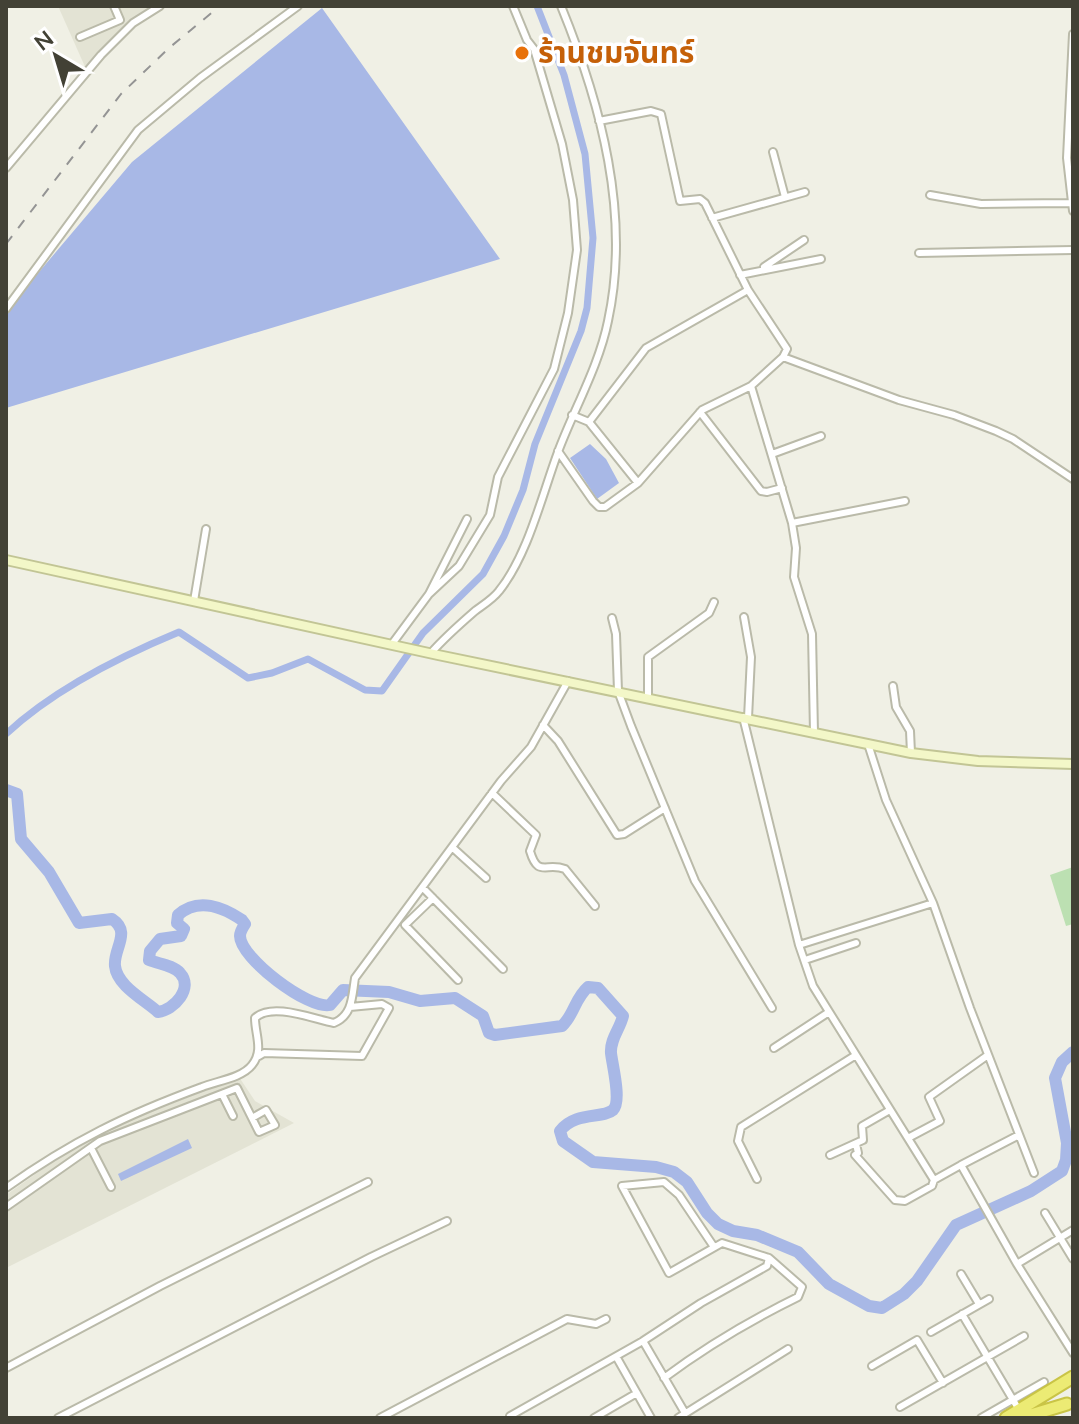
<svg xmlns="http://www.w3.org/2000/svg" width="1079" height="1424" font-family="Mulish,'Noto Sans Thai',sans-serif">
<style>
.residential{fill:#e3e3d4}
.green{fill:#bce0b2}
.water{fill:#a8b8e6}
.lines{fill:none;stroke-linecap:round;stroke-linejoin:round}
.canal{stroke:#a8b8e6;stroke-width:7}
.river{stroke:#a8b8e6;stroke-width:12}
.street-casing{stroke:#babaa9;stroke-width:10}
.secondary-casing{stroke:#c2c595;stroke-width:12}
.highway-casing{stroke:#c9c446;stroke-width:15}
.street{stroke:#fff;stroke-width:6}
.secondary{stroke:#f3f7c8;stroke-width:8}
.highway{stroke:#eceb74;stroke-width:11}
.rail{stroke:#949494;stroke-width:2;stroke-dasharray:10 10;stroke-linecap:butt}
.food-dot{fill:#e8710a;stroke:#fff;stroke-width:3}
.labels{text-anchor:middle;stroke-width:7;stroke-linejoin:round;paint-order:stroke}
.food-label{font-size:30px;font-weight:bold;fill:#c56008;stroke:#fff;text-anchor:start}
</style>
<rect width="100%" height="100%" fill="#f0f0e5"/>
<path class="residential" d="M58 6H156L86 69Z
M239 1077 255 1101 294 1123 6 1268V1195L78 1144 100 1132Z"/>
<path class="green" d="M1073 867V924L1066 926 1050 875Z"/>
<path class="water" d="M322 8 500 259 6 408V311L132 162Z
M590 444 606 459 619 483 597 499 570 458Z
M188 1139 192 1148 121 1181 118 1174Z"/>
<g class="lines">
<path class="canal" d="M6 734C53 690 121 656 179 632L248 678 272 673 308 659 365 690 382 691 423 633 483 574 504 536 523 490 535 444 581 331 587 308 593 238 585 154 564 75 537 6"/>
<path class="river" d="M6 790 17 794 21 839 49 872 79 923 112 919C132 932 113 949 115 966 117 986 145 1000 158 1012 174 1010 194 988 180 973 173 965 159 964 149 960L150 951 160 939 181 936 184 929 177 923 178 915C198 897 223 907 242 920L245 924C243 927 240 933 240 936 240 958 309 1010 330 1005L343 990 389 992 420 1001 455 998 483 1016 489 1033 495 1035 562 1026C574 1015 575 998 588 987L598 988 623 1016C620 1029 610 1039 611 1053 612 1064 622 1101 613 1110 603 1119 575 1111 560 1131L563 1141 593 1162 656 1167 674 1172 687 1182 707 1213 718 1224 733 1231 757 1235 798 1252 829 1284 869 1306 882 1308 904 1294 917 1281 956 1225 1031 1191 1062 1171 1066 1160 1067 1143 1055 1078 1062 1062 1073 1052"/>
<g class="street-casing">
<path id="street" d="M1073 34 1067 158 1073 211
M80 37 120 20 114 6
M773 152 785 197
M6 168 101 55 133 23 160 6
M930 195 981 204 1072 203
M712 218 805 192
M919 253 1073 250
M764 267 804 240
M740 275 821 259
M6 309 138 130 200 78 298 6
M783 357 899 400 954 415 996 431 1013 439 1073 479
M751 386 792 523 796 548 794 577 812 634 814 733
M700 412 761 491 767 492 782 488
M572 415 589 422 646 348 748 290
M589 422 638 483
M558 451 593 501 599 507H605L638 483 702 410 751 386 783 357 787 349 748 290 705 203 700 199 680 201 661 114 651 111 599 121
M772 454 821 436
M792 523 905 501
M429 594 459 566 490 515 498 477 554 369 568 313 577 250 573 200 562 144 534 49 527 40 513 6
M194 601 206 529
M744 617 751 657 748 718
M612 618 616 634 618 691 631 726 695 881 772 1008
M392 644 429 594 467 519
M431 653C445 637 460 624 475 611 483 605 493 599 499 591 528 555 542 495 558 452 574 409 599 366 608 321 631 215 601 104 561 6
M893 686 896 707 910 731 911 753
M648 697V657L709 613 714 602
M743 717 799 945 813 986 934 1180 961 1165 1017 1264 1073 1353
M543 725 558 741 617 835 624 834 665 808
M868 744 886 800 933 903 970 1008 1034 1173
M492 793 536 835 530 851C538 878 546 862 565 869L595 906
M453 848 486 878
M423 888 503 969
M433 898 405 925 458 980
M799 945 933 903
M805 960 856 943
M774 1048 829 1012
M259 1056 264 1053 362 1056 389 1008 382 1004 350 1007
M222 1094 233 1116
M908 1138 940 1121 929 1097 988 1055
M856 1144 858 1153 855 1155 895 1200 905 1201 932 1186 934 1180
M91 1148 111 1187
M830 1155 863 1140 862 1126 890 1110
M961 1165 1019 1135
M757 1179 738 1141 741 1127 856 1055
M6 1188C72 1141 126 1115 202 1087 217 1081 242 1078 252 1065 264 1050 255 1035 255 1018 272 1002 313 1019 334 1023 353 1015 352 996 355 978L501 781 531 747 568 681
M6 1207 100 1141 237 1088 259 1132 275 1125 266 1110 252 1118
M1045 1213 1073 1259
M1017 1264 1073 1230
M961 1274 979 1304
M962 1314 1019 1410
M931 1332 989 1299
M643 1341 701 1303 767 1266 769 1258 722 1243 669 1273 622 1186 664 1182 679 1195 714 1247
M617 1358 651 1418
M872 1366 917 1340 943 1383
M6 1368 160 1286 368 1182
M664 1378C707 1346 751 1320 798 1297L802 1287 769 1258
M900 1407 1024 1336
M510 1416 643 1341 685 1413
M58 1418 371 1257 447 1221
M380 1418 567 1319 596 1324 606 1319
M594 1418 637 1393
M678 1418 788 1349
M981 1418 1044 1382"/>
</g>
<g class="secondary-casing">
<path id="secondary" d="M6 560 438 655 911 753 978 761 1073 764"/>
</g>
<g class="highway-casing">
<path id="highway" d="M1006 1418 1073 1377
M1021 1418 1067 1404"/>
</g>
<use href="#street" class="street"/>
<use href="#secondary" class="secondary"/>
<use href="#highway" class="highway"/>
<path class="rail" d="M6 244 121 94 169 48 220 6"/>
</g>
<circle class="food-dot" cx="522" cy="53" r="8"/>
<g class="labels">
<g class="food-label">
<text x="538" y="63">ร้านชมจันทร์</text>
</g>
</g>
<rect width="1079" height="1424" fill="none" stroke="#424135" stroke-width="16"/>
<g transform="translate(56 56) rotate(322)" stroke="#ffffff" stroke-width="6" paint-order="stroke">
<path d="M0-6L14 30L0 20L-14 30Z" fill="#424135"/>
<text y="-12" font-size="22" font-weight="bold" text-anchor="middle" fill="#424135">N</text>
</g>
</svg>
